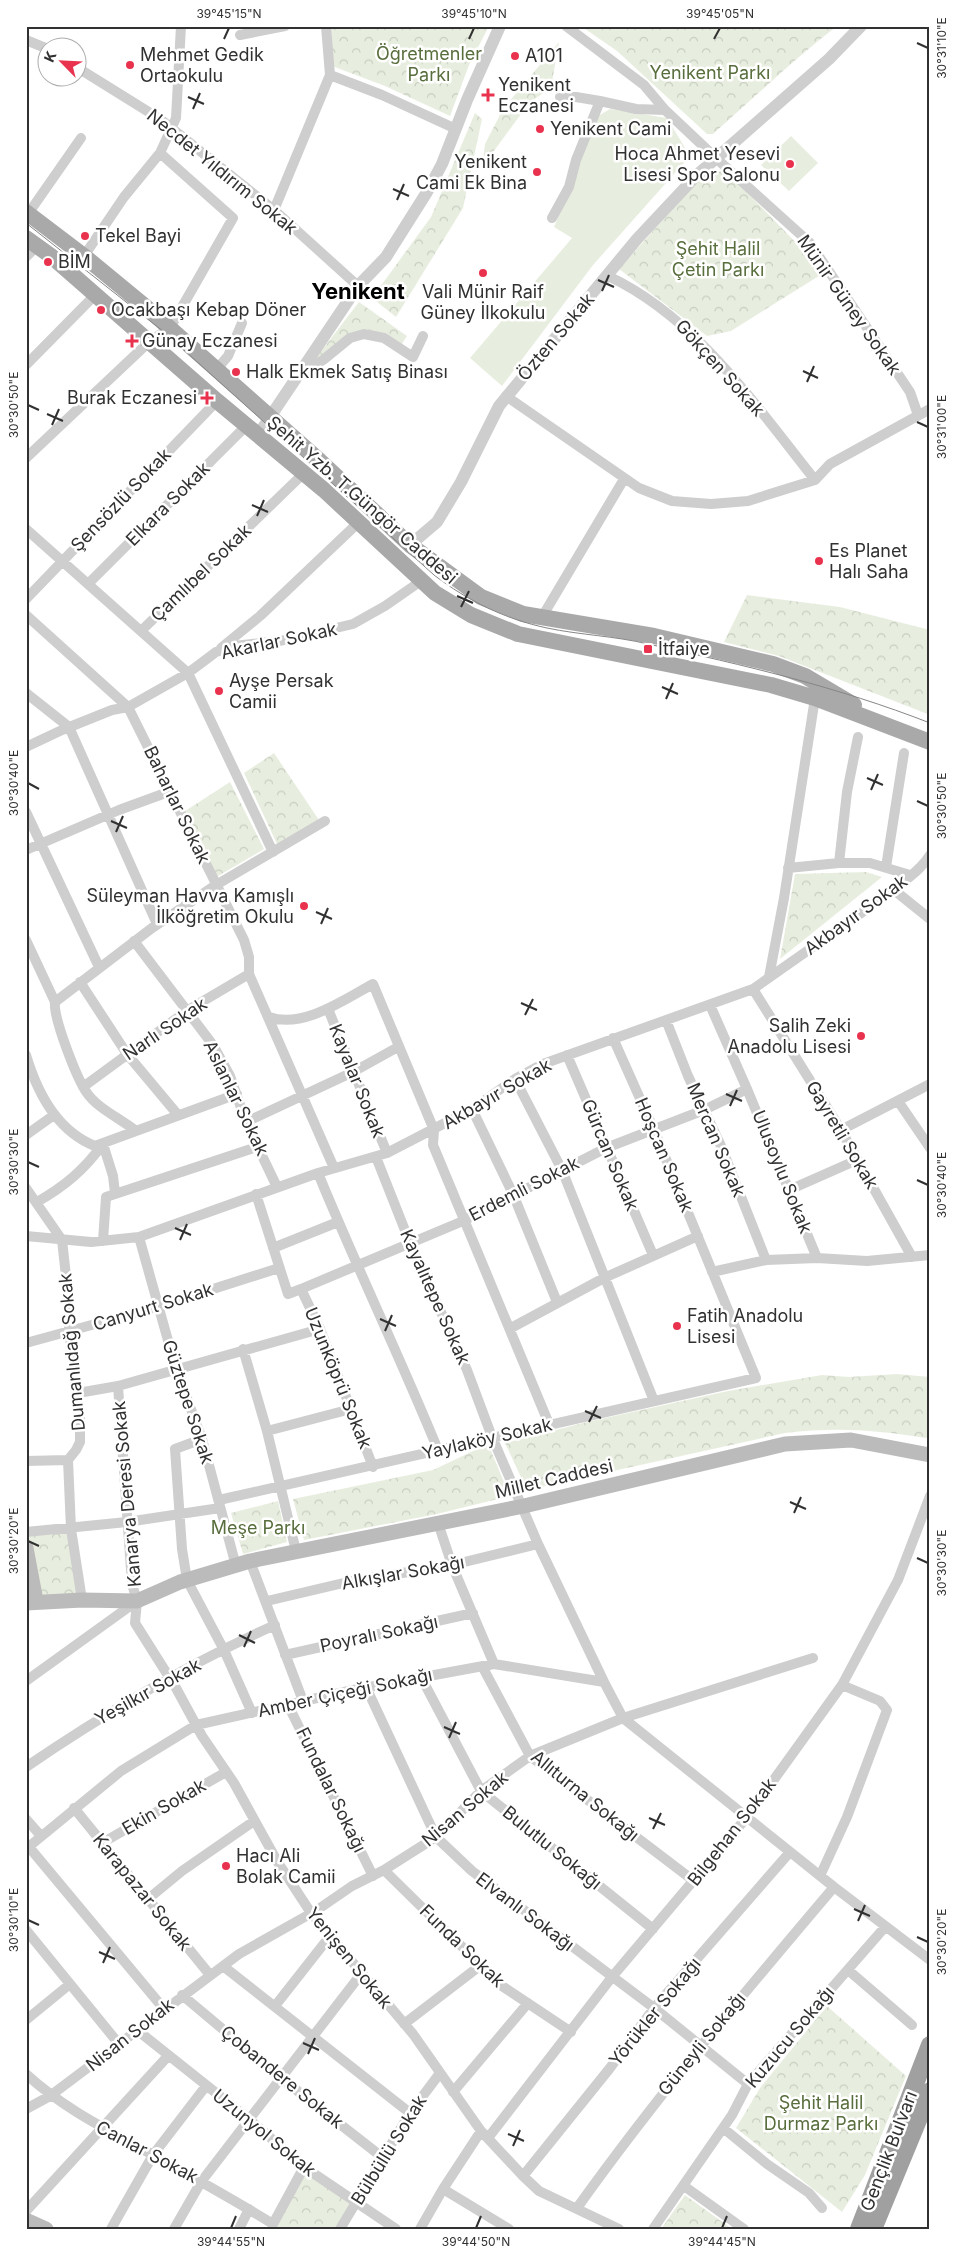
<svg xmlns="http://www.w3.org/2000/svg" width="956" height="2255" font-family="Inter,sans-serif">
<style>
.grass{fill:#e8eedf}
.forest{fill:url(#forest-crowns)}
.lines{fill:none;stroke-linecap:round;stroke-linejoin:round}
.minor{stroke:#cecece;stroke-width:10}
.tertiary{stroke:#cecece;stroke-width:12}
.secondary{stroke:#bbb;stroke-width:15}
.primary{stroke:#a9a9a9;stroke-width:16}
.trunk{stroke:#a0a0a0;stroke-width:18}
.tram{stroke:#868686;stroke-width:1}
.ticks{fill:none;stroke:#313131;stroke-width:2}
.poi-dot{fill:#e9324e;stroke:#fff;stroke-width:2}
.labels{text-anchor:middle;stroke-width:5;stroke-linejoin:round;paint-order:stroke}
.park-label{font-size:18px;fill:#586e3d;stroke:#fff}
.poi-label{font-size:18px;fill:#313131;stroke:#fff;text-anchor:start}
.street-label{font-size:18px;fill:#313131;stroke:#fff}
.district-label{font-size:22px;font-weight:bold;fill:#000;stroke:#fff}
.neatline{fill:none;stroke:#313131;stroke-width:2}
.ticks-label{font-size:12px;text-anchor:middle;fill:#313131}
</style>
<defs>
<pattern id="forest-crowns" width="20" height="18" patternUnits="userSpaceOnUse" patternTransform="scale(1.25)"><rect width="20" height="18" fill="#e8eedf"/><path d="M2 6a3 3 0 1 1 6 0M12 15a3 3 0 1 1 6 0" fill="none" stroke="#c7cdc0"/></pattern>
</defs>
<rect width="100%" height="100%" fill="#fff"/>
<path class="grass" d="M610 109 667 118 690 156 593 265 502 386 470 358 572 238 554 227 574 180 577 160 598 116Z
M791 136 818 163 789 191 761 165Z"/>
<path class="forest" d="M331 26H489L469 65 450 116 385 86 332 66Z
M581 26H837C794 59 754 98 713 134H707L617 51Z
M559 42 551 88 530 102 482 167 485 144 503 109Z
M475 113 482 119 463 208 396 317 372 298 431 217Z
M720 171 731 176 808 255 822 274 731 331 707 336 619 269 703 175Z
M359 302 407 336 401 345 367 329 339 343 312 363Z
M747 595 840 607 930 630V715L779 656 724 642Z
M274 753 319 820 277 844 244 773Z
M230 782 264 849 213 879 182 813Z
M866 872 882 877 780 959 795 874Z
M897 1374 930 1377V1437L925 1438C875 1430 836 1427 785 1433L527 1490 505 1443 587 1422 728 1391 822 1375 849 1377Z
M488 1444 510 1496 437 1514 304 1540 293 1499 433 1470Z
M278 1501 287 1542 243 1554 231 1513Z
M71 1529 82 1600 36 1601 26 1548V1532Z
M827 2006 906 2076 865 2175 842 2212 736 2128 760 2088Z
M304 2167 355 2202 340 2229H270Z
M685 2195 732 2229H661Z"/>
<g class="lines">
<path class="minor" d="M326 26 330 75 382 95 456 129
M566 26 644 85 665 110 717 159 810 243 910 392 918 415
M240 35 285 26
M26 40 48 49
M78 68 160 119 274 210 358 286
M560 97H576L600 101
M274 210 330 75
M28 214 81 138
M552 218 569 187 576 160 600 101 636 109 665 110
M84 256 124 197 160 153 176 118 181 26
M26 257 37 246
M608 276C696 317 756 406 815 480
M26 365 95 295
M217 369 228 356 242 323
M301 373 323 360 350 338 364 334 384 338 413 357 423 336
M506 396 639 488 672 501 711 504 748 501 815 480 830 464 930 409
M26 458 150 341 170 328 233 218 160 153
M26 529 188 673 273 852
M89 583 247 425
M26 599 217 401
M26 615 128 707 244 940 249 957V974L334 1168
M542 617 624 479
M142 630 304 473
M221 648 260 616 359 522
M26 693 69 727 157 924
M26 747 62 730 112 710 128 707 188 673 216 652 234 646 280 641 353 624 385 606 421 581
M26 812 99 967
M26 850 119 810 171 791
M839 863 847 792 858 737
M886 867 904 753
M788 868 839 863H870L910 875
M894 890 930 919
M26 940 55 1002C53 1018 77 1079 87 1093 97 1108 121 1119 136 1131
M134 941 213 1045 230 1076 246 1122 277 1187
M769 977 784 898 815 698
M80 982 127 1054 178 1115
M753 989 841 1130 912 1257
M55 1002 152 928 216 885 325 821
M710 1005 747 1089 817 1258
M328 1009 387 1153
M269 1017C303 1029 343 1000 373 984L434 1130 433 1145 549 1424
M666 1020 688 1076 721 1146 766 1260
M26 1055C37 1092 57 1131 95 1146L237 1094
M567 1055 653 1255
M515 1079 562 1170 654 1401
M83 1087 188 1010 249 974
M898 1101 930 1148
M472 1109 513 1194 557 1302
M246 1122 353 1072 398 1047
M841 1130 930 1084
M26 1135 54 1115
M103 1144 113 1176 115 1193
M376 1157 410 1243 467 1370 492 1437 538 1544 604 1682
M318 1173C356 1266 400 1357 438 1450
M26 1188 62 1240 69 1303V1331L80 1409V1442L76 1450 68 1460
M789 1190 857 1160
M256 1194 288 1294 301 1289 320 1329 373 1467
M37 1202C65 1186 84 1170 103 1144
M26 1236 91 1242 139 1237 318 1173 387 1153 472 1109 515 1079 543 1064 753 989 894 890C907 878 921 870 930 855
M139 1237 176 1369 202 1439 236 1566
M103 1241 106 1197 260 1146
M273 1248 338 1222
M712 1272 766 1260 817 1258 867 1261 930 1255
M301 1289 463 1221 606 1148 704 1110 747 1089
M511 1328 604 1278 698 1236
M26 1343 157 1307 279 1268
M243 1349 267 1431 296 1551
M118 1386 132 1584 137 1601 135 1623 176 1688 202 1736 234 1783 277 1861 311 1913 413 2034 481 2131 523 2176 539 2191 619 2229
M78 1393 118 1386 320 1329
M267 1431 351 1409
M202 1439 175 1449 182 1549 187 1580 224 1650 252 1713
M68 1460 71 1529 82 1600
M26 1461 68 1460
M219 1500 756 1378 654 1130 613 1038
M438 1523 452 1565 494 1664
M26 1532 127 1522 220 1508
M250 1561 303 1701
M267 1601 352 1581 452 1565 538 1544
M285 1655 473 1613
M482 1666 530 1756 694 1881
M421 1677 481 1791 653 1929
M26 1681 137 1601
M366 1687 436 1837 472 1871 654 2008 748 2084
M288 1705 373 1876
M26 1767C105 1713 188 1664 275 1625
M74 1808 210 1975
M26 1819 41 1836
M102 1843 226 1772
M29 1847 164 2009
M26 1849 121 1771 196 1725 353 1690 494 1664 604 1682 623 1718 834 1887 930 1960
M384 1870 502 1986 571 2032
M820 1876 847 1817 887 1710 880 1701 842 1685
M148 1899 182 1871 254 1821
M26 1930 119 2044
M223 1966 410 2113
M848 1970 912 2025
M182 1995 281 2078 382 2157
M275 2006 330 1936
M26 2020 70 1984
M404 2024 481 1965
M137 2030 250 2120 304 2167 396 2229
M26 2074C62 2107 102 2127 144 2150 187 2174 231 2198 273 2224L304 2167
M453 2092 528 2003
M26 2109 50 2096 239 1954 317 1910 352 1886 384 1870 436 1837 481 1791 530 1756 623 1718 813 1658
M723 2128 767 2164 809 2193 822 2208
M488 2138 612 1977 747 1817 842 1685 898 1580 930 1496
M523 2176 610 2068 654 2008 790 1852
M684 2186 744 2229
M443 2189 509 2229
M577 2208C657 2096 745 1992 834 1887
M26 2211 168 2056
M111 2229 153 2155 206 2086
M174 2229 201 2182 361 1974
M239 2229 249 2209
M340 2229 410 2113 440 2073
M420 2229 443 2189 481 2131
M653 2229 732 2115 748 2084 885 1927"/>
<path class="tertiary" d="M258 435 358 286 386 257 427 192 442 164 467 100 500 26
M410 545 437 522 461 482 499 406 637 239 697 175 829 59 861 26"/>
<path class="secondary" d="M26 1548 36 1601
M26 1603 82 1600 137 1601 180 1582 250 1561 524 1506 785 1444 851 1440 930 1455
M26 2220 46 2229"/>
<path class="primary" d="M26 212 84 256 147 308 320 461 410 545 481 597 523 614 654 636 773 664 805 676 854 705
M26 238 51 256 217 401 324 490 435 593 471 615 518 634 771 685 815 698 930 742"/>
<path class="trunk" d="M859 2229 930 2045
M873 2229 930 2091"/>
<path class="tram" d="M26 223 164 332 434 575C468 601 505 619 547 628 580 635 615 636 648 644 744 665 838 687 930 723"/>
</g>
<path class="ticks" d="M224 39 229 28M469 39 474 28M714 39 720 28M917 43 928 48M188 97 204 104M193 109 200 93M393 189 409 196M397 200 404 184M598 280 614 287M602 291 609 275M803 371 818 378M807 382 814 366M28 405 39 410M47 414 63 421M917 422 928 427M52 425 59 409M252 505 268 512M257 516 264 500M457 596 473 603M461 607 469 591M662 687 678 694M666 699 673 683M867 778 883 785M28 783 39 789M871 790 878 774M917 801 928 806M111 821 127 828M116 832 123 816M316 912 332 919M321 924 328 908M521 1003 537 1010M525 1015 533 999M726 1094 742 1101M730 1106 737 1090M28 1162 39 1167M917 1180 928 1185M175 1228 191 1235M180 1240 187 1224M380 1319 396 1326M385 1331 392 1315M585 1411 601 1418M589 1422 597 1406M790 1502 806 1509M794 1513 801 1497M28 1541 39 1546M917 1558 928 1563M239 1635 255 1643M244 1647 251 1631M444 1727 460 1734M449 1738 456 1722M649 1818 665 1825M653 1829 661 1813M854 1909 870 1916M28 1920 39 1925M858 1921 865 1905M917 1937 928 1942M99 1952 115 1959M103 1963 110 1947M303 2043 319 2050M308 2054 315 2038M508 2134 524 2141M513 2146 520 2130M231 2228 236 2216M476 2228 481 2216M722 2228 727 2216"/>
<g class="poi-dot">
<circle cx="515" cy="56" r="5"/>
<circle cx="130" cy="65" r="5"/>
<path d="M485.5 87.5h5v5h5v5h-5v5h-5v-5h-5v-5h5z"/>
<circle cx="540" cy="129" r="5"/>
<circle cx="790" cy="164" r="5"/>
<circle cx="537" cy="172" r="5"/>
<circle cx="85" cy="236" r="5"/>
<circle cx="48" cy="262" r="5"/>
<circle cx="483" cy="273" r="5"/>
<circle cx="101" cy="310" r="5"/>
<path d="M129.5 333.5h5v5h5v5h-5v5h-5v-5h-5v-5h5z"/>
<circle cx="236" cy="372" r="5"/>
<path d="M204.5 390.5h5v5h5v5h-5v5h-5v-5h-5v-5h5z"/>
<circle cx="819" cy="561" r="5"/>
<rect x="643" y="644" width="10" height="10" rx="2.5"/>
<circle cx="219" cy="691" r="5"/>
<circle cx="304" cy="906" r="5"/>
<circle cx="861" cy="1036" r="5"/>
<circle cx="677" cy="1326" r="5"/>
<circle cx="226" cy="1866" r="5"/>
</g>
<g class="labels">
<g class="park-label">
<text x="429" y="60">Öğretmenler<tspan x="429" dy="21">Parkı</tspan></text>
<text x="710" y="79">Yenikent Parkı</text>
<text x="718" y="255">Şehit Halil<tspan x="718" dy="21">Çetin Parkı</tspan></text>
<text x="258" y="1534">Meşe Parkı</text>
<text x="821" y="2109">Şehit Halil<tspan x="821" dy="21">Durmaz Parkı</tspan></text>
</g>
<g class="poi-label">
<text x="140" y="61">Mehmet Gedik<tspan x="140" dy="21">Ortaokulu</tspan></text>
<text x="525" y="62">A101</text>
<text x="498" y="91">Yenikent<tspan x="498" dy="21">Eczanesi</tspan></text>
<text x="550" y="135">Yenikent Cami</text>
<text x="780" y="160" text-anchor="end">Hoca Ahmet Yesevi<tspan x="780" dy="21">Lisesi Spor Salonu</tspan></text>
<text x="527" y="168" text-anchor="end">Yenikent<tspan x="527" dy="21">Cami Ek Bina</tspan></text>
<text x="95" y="242">Tekel Bayi</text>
<text x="58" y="268">BİM</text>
<text x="483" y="298" text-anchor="middle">Vali Münir Raif<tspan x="483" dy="21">Güney İlkokulu</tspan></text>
<text x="111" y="316">Ocakbaşı Kebap Döner</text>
<text x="142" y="347">Günay Eczanesi</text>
<text x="246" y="378">Halk Ekmek Satış Binası</text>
<text x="197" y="404" text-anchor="end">Burak Eczanesi</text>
<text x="829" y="557">Es Planet<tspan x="829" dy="21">Halı Saha</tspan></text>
<text x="658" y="655">İtfaiye</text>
<text x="229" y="687">Ayşe Persak<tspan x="229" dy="21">Camii</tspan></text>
<text x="294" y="902" text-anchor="end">Süleyman Havva Kamışlı<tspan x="294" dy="21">İlköğretim Okulu</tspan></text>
<text x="851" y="1032" text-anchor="end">Salih Zeki<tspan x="851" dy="21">Anadolu Lisesi</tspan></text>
<text x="687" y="1322">Fatih Anadolu<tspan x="687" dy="21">Lisesi</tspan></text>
<text x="236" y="1862">Hacı Ali<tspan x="236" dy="21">Bolak Camii</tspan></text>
</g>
<g class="street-label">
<text transform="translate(222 172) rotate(39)" y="6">Necdet Yıldırım Sokak</text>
<text transform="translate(849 305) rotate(55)" y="6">Münir Güney Sokak</text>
<text transform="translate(556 337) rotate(-50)" y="6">Özten Sokak</text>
<text transform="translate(720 368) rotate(48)" y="6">Gökçen Sokak</text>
<text transform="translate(121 500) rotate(-46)" y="6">Şensözlü Sokak</text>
<text transform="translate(362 500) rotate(41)" y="6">Şehit Yzb. T.Güngör Caddesi</text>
<text transform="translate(168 504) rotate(-45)" y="6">Elkara Sokak</text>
<text transform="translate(201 573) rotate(-44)" y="6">Çamlıbel Sokak</text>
<text transform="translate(279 641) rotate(-12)" y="6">Akarlar Sokak</text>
<text transform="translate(177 805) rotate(64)" y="6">Baharlar Sokak</text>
<text transform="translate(856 915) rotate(-36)" y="6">Akbayır Sokak</text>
<text transform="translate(165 1029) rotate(-34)" y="6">Narlı Sokak</text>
<text transform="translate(357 1081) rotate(68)" y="6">Kayalar Sokak</text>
<text transform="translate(497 1094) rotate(-30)" y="6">Akbayır Sokak</text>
<text transform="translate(236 1098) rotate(64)" y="6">Aslanlar Sokak</text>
<text transform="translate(842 1135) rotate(59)" y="6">Gayretli Sokak</text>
<text transform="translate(716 1140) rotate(67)" y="6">Mercan Sokak</text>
<text transform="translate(610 1155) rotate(67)" y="6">Gürcan Sokak</text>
<text transform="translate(664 1155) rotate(67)" y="6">Hoşcan Sokak</text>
<text transform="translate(782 1172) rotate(68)" y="6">Ulusoylu Sokak</text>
<text transform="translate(524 1189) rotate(-27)" y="6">Erdemli Sokak</text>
<text transform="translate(435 1297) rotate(66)" y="6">Kayalıtepe Sokak</text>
<text transform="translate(153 1307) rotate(-17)" y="6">Canyurt Sokak</text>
<text transform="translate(72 1352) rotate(-95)" y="6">Dumanlıdağ Sokak</text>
<text transform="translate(338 1378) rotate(68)" y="6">Uzunköprü Sokak</text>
<text transform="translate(188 1402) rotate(72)" y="6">Güztepe Sokak</text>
<text transform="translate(487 1439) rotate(-13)" y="6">Yaylaköy Sokak</text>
<text transform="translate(554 1479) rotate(-13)" y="6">Millet Caddesi</text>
<text transform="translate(127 1494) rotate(-95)" y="6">Kanarya Deresi Sokak</text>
<text transform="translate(403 1573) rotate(-10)" y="6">Alkışlar Sokağı</text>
<text transform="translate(379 1634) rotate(-12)" y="6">Poyralı Sokağı</text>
<text transform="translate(148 1692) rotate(-29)" y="6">Yeşilkır Sokak</text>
<text transform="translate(345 1693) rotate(-12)" y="6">Amber Çiçeği Sokağı</text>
<text transform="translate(331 1790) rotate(64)" y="6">Fundalar Sokağı</text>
<text transform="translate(585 1796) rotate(39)" y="6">Allıturna Sokağı</text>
<text transform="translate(164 1807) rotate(-30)" y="6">Ekin Sokak</text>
<text transform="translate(465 1809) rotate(-40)" y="6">Nisan Sokak</text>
<text transform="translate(732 1832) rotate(-52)" y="6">Bilgehan Sokak</text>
<text transform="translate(552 1848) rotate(39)" y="6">Bulutlu Sokağı</text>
<text transform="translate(142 1892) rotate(51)" y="6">Karapazar Sokak</text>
<text transform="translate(525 1912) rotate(37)" y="6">Elvanlı Sokağı</text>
<text transform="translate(462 1946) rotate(44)" y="6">Funda Sokak</text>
<text transform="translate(349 1958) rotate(51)" y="6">Yenişen Sokak</text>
<text transform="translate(655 2012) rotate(-51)" y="6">Yörükler Sokağı</text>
<text transform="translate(130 2035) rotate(-38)" y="6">Nisan Sokak</text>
<text transform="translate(790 2037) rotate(-50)" y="6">Kuzucu Sokağı</text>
<text transform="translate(702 2044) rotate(-51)" y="6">Güneyli Sokağı</text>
<text transform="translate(282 2077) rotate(39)" y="6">Çobandere Sokak</text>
<text transform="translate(264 2133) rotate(39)" y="6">Uzunyol Sokak</text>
<text transform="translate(389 2150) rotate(-58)" y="6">Bülbüllü Sokak</text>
<text transform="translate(889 2151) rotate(-69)" y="6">Gençlik Bulvarı</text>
<text transform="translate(147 2152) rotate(28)" y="6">Canlar Sokak</text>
</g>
<g class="district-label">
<text x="358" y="299">Yenikent</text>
</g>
</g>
<rect width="956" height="2255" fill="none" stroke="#ffffff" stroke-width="55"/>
<g transform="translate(62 62) rotate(294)"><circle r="24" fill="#ffffff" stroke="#adadad"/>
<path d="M0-4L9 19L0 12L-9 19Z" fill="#e9324e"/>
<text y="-8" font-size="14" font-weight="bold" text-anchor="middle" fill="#313131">K</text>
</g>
<rect x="28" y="28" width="900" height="2200" class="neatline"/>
<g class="ticks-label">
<text x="229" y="18">39°45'15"N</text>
<text x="474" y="18">39°45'10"N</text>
<text x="720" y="18">39°45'05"N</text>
<text transform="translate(942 48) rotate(-90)" y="4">30°31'10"E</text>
<text transform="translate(14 405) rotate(-90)" y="4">30°30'50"E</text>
<text transform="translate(942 427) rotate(-90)" y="4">30°31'00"E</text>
<text transform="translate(14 783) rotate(-90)" y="4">30°30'40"E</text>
<text transform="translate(942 806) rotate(-90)" y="4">30°30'50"E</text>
<text transform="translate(14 1162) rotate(-90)" y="4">30°30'30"E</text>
<text transform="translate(942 1185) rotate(-90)" y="4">30°30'40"E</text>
<text transform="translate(14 1541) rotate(-90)" y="4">30°30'20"E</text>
<text transform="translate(942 1563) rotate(-90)" y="4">30°30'30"E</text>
<text transform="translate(14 1920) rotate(-90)" y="4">30°30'10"E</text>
<text transform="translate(942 1942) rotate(-90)" y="4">30°30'20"E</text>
<text x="231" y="2246">39°44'55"N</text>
<text x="476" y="2246">39°44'50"N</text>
<text x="722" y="2246">39°44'45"N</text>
</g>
</svg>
